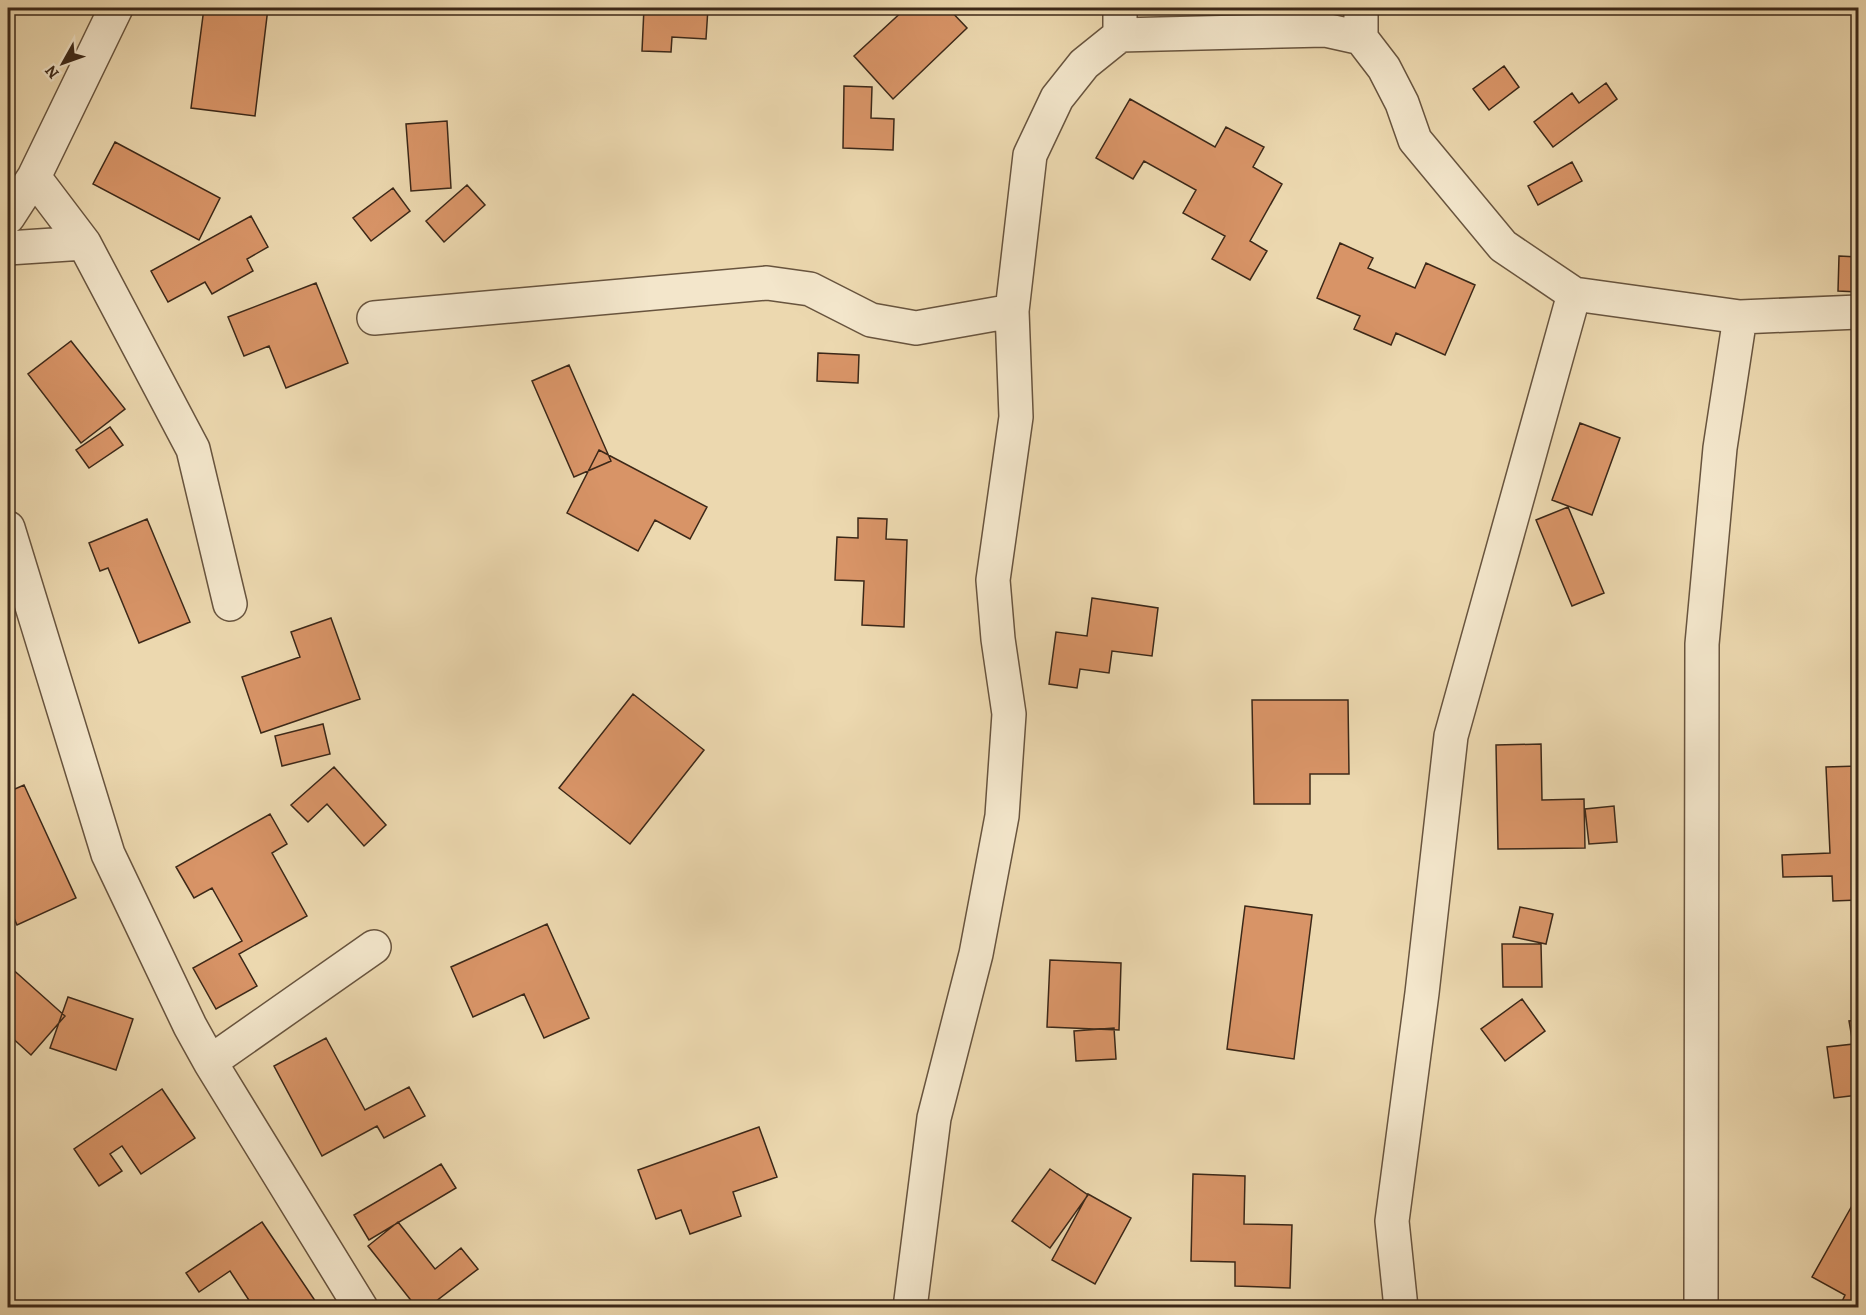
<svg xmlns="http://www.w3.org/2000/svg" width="1866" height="1315" font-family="Alegreya,serif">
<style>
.building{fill:#d89467;stroke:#3c2818;stroke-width:1.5}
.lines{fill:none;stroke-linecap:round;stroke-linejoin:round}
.minor-casing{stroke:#68543e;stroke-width:36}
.minor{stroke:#f3e6cb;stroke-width:33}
</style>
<rect width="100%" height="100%" fill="#ecd8af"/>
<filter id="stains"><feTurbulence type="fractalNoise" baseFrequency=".00333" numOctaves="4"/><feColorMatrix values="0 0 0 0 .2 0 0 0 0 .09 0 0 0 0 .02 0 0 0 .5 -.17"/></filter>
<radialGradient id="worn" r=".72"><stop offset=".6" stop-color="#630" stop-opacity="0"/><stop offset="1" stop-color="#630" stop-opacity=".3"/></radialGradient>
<path class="building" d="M204 8H268L255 116 191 108Z
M644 8H708L706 39 672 37 671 52 642 51Z
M906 8H948L967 28 893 99 854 56Z
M1504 66 1519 87 1489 110 1473 89Z
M1606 83 1617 99 1553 147 1534 122 1572 93 1579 103Z
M844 86 872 87 871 118 894 119 893 150 843 148Z
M1130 99 1215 147 1226 127 1264 147 1253 167 1282 184 1250 241 1267 251 1250 280 1212 259 1225 236 1183 213 1196 190 1144 161 1133 179 1096 158Z
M447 121 451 188 411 191 406 124Z
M115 142 220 198 199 240 93 184Z
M1572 162 1582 181 1538 205 1528 186Z
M467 185 485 205 444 242 426 221Z
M393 188 410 211 371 241 353 218Z
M251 216 268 247 247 259 253 271 212 294 205 282 168 302 151 271Z
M1340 243 1373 258 1368 268 1415 288 1426 263 1475 285 1445 355 1396 333 1391 345 1354 329 1360 316 1317 298Z
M1839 256 1858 257V292L1838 291Z
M316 283 348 363 286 388 269 346 244 356 228 317Z
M71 341 125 409 81 443 28 374Z
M818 353 859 355 858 383 817 381Z
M569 365 611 461 574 477 532 381Z
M1580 423 1620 438 1592 515 1552 500Z
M110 427 123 445 89 468 76 450Z
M599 450 707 507 690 539 655 520 638 551 567 513Z
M1568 507 1604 593 1572 606 1536 520Z
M858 518 887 519 886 539 907 540 904 627 862 625 864 581 835 580 837 537 858 538Z
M147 519 190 622 139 643 108 568 100 571 89 543Z
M1092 598 1158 608 1152 656 1112 651 1109 673 1080 669 1077 688 1049 684 1056 632 1087 636Z
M331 618 360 699 261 733 242 677 300 657 291 632Z
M633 694 704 750 630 844 559 788Z
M1252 700H1348L1349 774H1310V804H1254Z
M323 724 330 754 282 766 275 736Z
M1541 744 1542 800 1584 799 1585 848 1498 849 1496 745Z
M1858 766V900L1833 901 1832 876 1783 877 1782 855 1830 853 1826 767Z
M334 767 386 825 364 846 327 804 308 822 291 805Z
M24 785 76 898 17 925 8 904V792Z
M1614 806 1617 842 1589 844 1585 809Z
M270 814 287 844 272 853 307 916 239 954 257 986 216 1009 193 968 242 941 212 888 194 898 176 867Z
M1245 906 1312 915 1294 1059 1227 1049Z
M1520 907 1553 914 1546 944 1513 937Z
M547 924 589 1018 544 1038 524 994 473 1017 451 967Z
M1502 944H1541L1542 987H1503Z
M1050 960 1121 963 1119 1030 1047 1027Z
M9 966 65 1016 31 1055 8 1034V968Z
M68 997 133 1019 116 1070 50 1048Z
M1522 999 1545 1031 1505 1061 1481 1029Z
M1858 1020V1095L1834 1098 1827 1047 1853 1044 1849 1021Z
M1114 1028 1116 1059 1076 1061 1074 1031Z
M326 1038 365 1110 409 1087 425 1116 384 1138 377 1126 322 1156 274 1066Z
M162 1089 195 1138 141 1174 122 1146 110 1154 122 1171 99 1186 74 1149Z
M759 1127 777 1177 733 1192 741 1216 690 1234 681 1210 656 1219 638 1170Z
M441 1164 456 1188 369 1240 354 1215Z
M1050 1169 1088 1195 1050 1248 1012 1221Z
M1193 1174 1245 1176 1244 1224 1292 1225 1290 1288 1235 1286V1262L1191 1261Z
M1088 1194 1131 1218 1095 1284 1052 1260Z
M1858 1195V1308H1839L1845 1295 1812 1277Z
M262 1222 320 1308H254L230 1271 199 1292 186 1273Z
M398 1222 435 1269 461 1248 478 1269 427 1308H417L368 1246Z"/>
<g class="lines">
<g class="minor-casing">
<path id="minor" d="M1120 8V35
M1361 38V8
M34 177 84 243 193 449 230 604
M8 217 34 177 116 8
M8 248 84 243
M374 318 767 283 810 289 871 320 916 328 1012 311
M8 528 108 854 190 1026 210 1062 361 1308
M210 1062 374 947
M910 1308 934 1118 976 954 1002 816 1009 714 998 639 993 580 1016 417 1012 311 1030 155 1057 98 1084 64 1120 35 1325 30 1361 38 1384 68 1402 103 1415 140 1503 246 1574 294 1740 317 1858 312
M1401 1308 1392 1221 1422 993 1451 736 1574 294
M1701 1308 1702 644 1720 448 1740 317"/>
</g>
<use href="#minor" class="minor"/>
</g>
<rect width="1866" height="1315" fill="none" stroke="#ecd8af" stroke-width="30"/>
<rect x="9" y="9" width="1848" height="1297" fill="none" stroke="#3c2818" stroke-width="3"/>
<rect x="15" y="15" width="1836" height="1285" fill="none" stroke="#3c2818" stroke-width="1.5"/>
<g transform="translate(63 63) rotate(230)" stroke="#f3e6cb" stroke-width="4.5" paint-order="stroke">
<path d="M0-4.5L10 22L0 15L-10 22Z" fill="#3c2818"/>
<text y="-9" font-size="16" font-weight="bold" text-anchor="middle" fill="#3c2818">N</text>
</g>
<rect width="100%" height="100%" filter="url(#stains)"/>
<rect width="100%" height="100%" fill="url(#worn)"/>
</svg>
